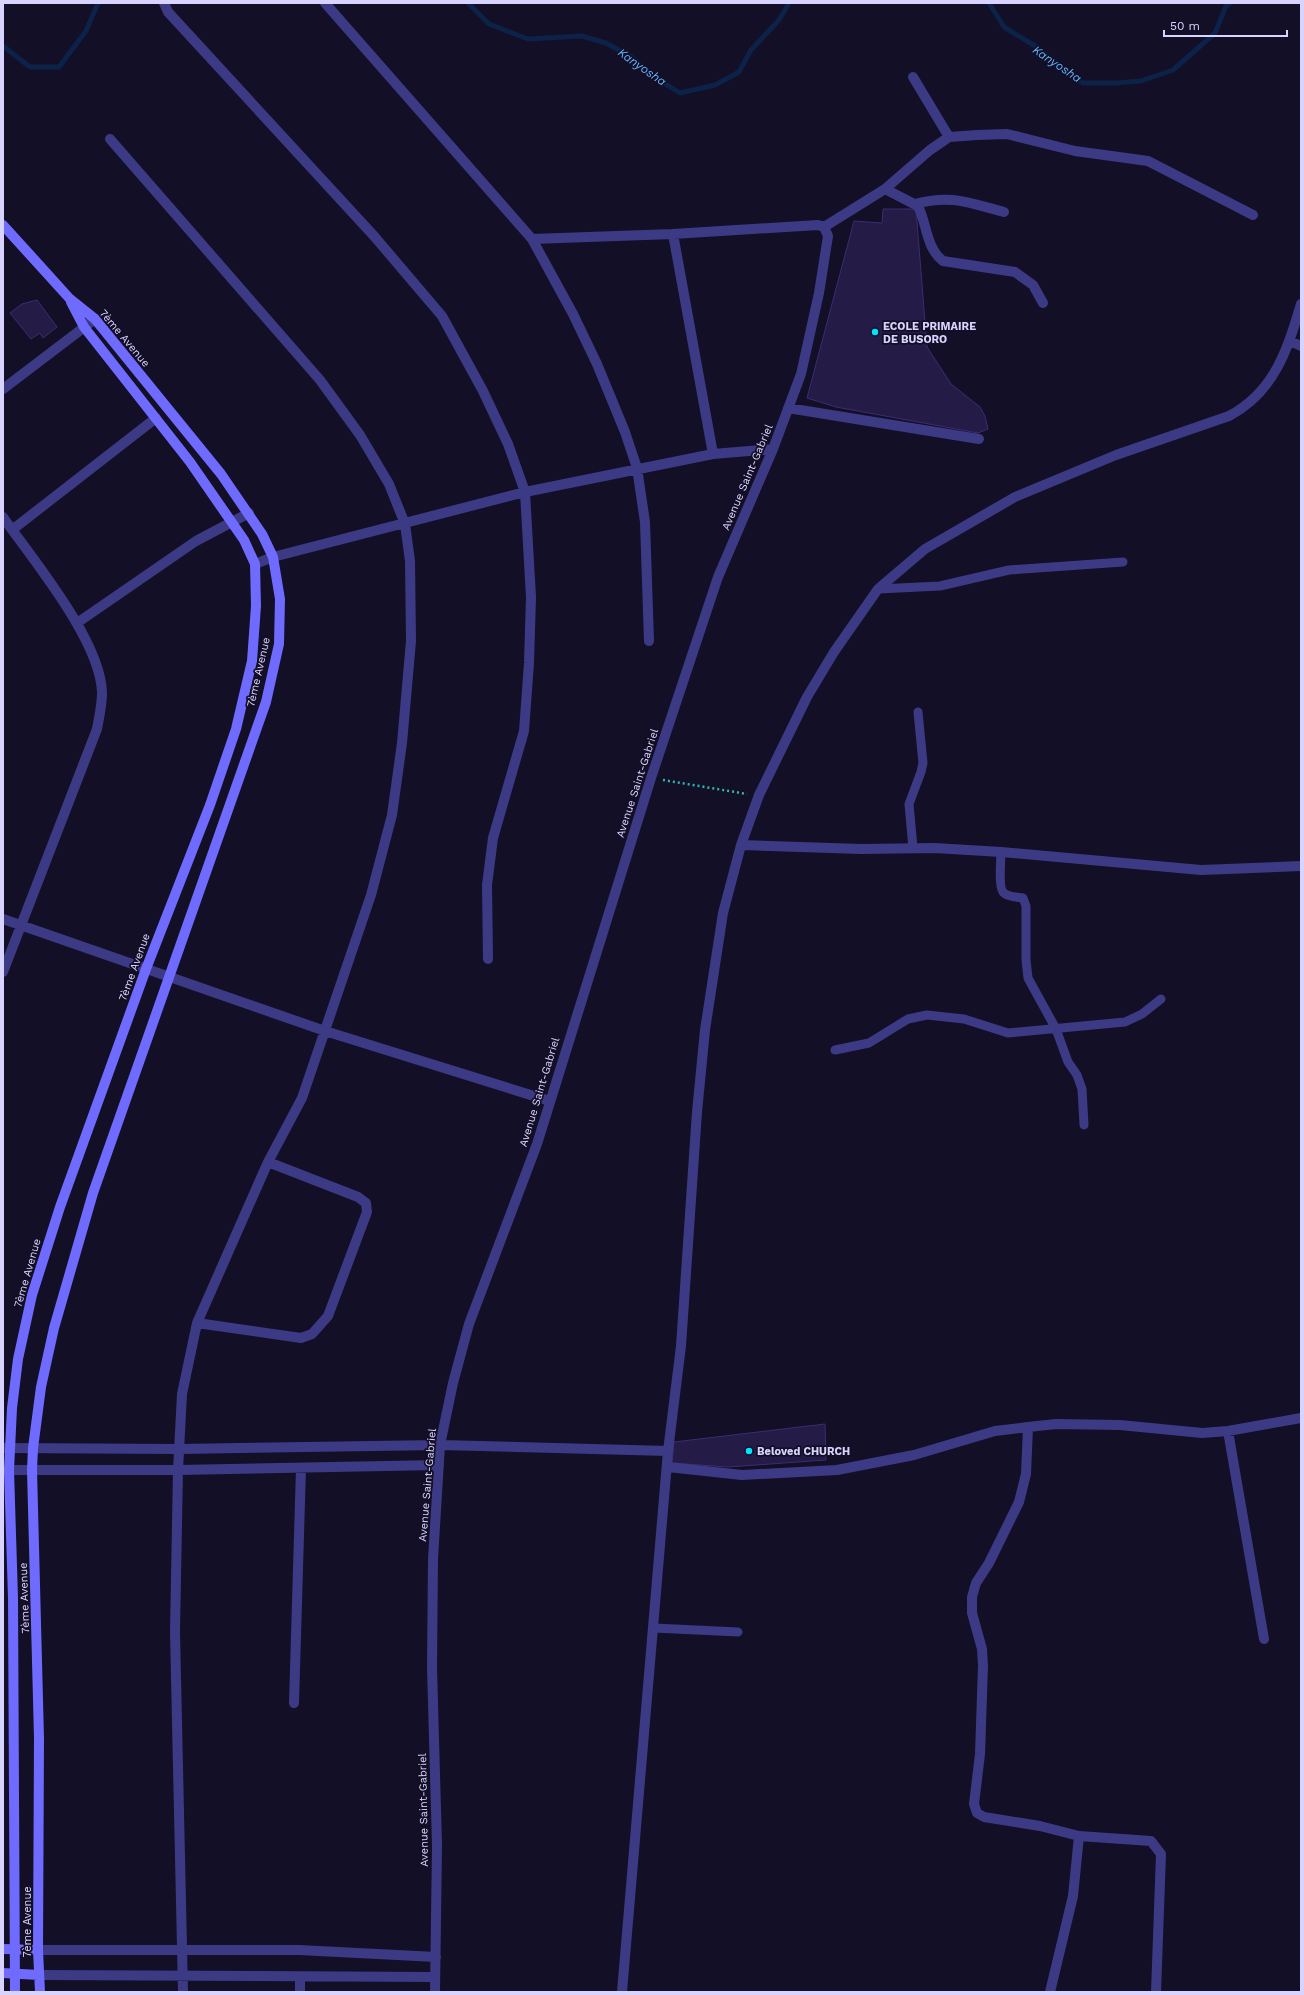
<svg xmlns="http://www.w3.org/2000/svg" width="1304" height="1995" font-family="'Work Sans',sans-serif">
<style>
.lines{fill:none;stroke-linecap:round;stroke-linejoin:round}
.stream{stroke:#0c2248;stroke-width:5}
.building{fill:#241b47;stroke:#3b2d73}
.path{stroke:#2fb8b0;stroke-width:2.5;stroke-dasharray:2 3;stroke-linecap:butt}
.lane{stroke:#3d3a85;stroke-width:9}
.street{stroke:#3d3a85;stroke-width:10}
.secondary{stroke:#6f6bff;stroke-width:10}
.poi-dot{fill:#00e5ff;stroke:#130f26;stroke-width:1.5}
.labels{text-anchor:middle;stroke-width:3.5;stroke-linejoin:round;paint-order:stroke}
.poi-label{font-size:11px;font-weight:bold;fill:#d9d4ff;stroke:#130f26;text-anchor:start}
.street-label{font-size:11px;fill:#d9d4ff;stroke:#130f26}
.water-label{font-size:12px;font-style:italic;fill:#62b6ff;stroke:#130f26}
</style>
<rect width="100%" height="100%" fill="#130f26"/>
<g class="lines">
<path class="stream" d="M468 3 489 24 528 39 582 36 606 43 630 56 656 78 680 93 715 85 739 72 751 50 779 20 789 3
M989 3 1004 27 1035 46 1083 83H1116L1141 81 1173 70 1215 33 1226 6 1230 3
M3 46 30 67H59L86 31 98 3"/>
</g>
<path class="building" d="M883 209H916L927 347 951 384 980 407 985 416 988 429 978 433 836 407 807 398 854 221 882 223Z
M37 300 57 327 43 338 40 333 31 339 10 313 22 304Z
M825 1424 826 1460 728 1467 672 1463 674 1442Z"/>
<g class="lines">
<path class="path" d="M663 780 747 794"/>
<path class="lane" d="M878 589 940 586 1009 570 1123 562
M913 848 909 804 921 772 923 763 918 712
M1001 852C1001 860 998 889 1004 893 1008 897 1017 897 1023 898L1026 906V960L1028 978 1056 1029 1068 1062 1077 1075 1082 1089 1084 1125
M835 1050 869 1043 908 1019 927 1015 964 1019 1008 1033 1125 1022 1142 1014 1161 999
M654 1628 738 1632"/>
<path class="street" d="M164 3 168 12 374 236 442 316 483 391 508 444 525 492 531 597 529 663 524 731 493 838 487 885 488 959
M325 3 532 239 573 314 597 364 625 432 637 468 645 522 649 641
M913 77 949 137
M110 139 320 380 360 435 389 484 405 524 410 561 411 641 402 743 392 815 371 895 302 1098 268 1162 197 1323 182 1394 178 1470 175 1632 183 1992
M885 189 918 206C927 224 926 248 943 261L1015 272 1033 285 1043 303
M915 204C951 194 969 203 1004 212
M824 227 885 189 930 150 949 137 977 135 1007 134 1075 151 1148 161 1253 215
M673 234 713 454
M532 239 673 234 818 225 824 227
M1290 341 1301 346
M3 389 95 319
M788 408 979 439
M3 517C33 560 101 641 102 693 102 705 99 718 97 729L3 972
M12 530 156 418
M255 564 273 557 525 492 713 454 773 449
M77 623 196 541 249 513
M741 845 861 849 935 848 1001 852 1201 870 1301 866
M3 919 325 1031 550 1101
M197 1323 301 1338 312 1334 328 1316 367 1212 366 1203 358 1197 268 1162
M1028 1427 1026 1474 1019 1502 989 1563 976 1583 972 1597V1613L982 1649 983 1666 980 1754 974 1804 977 1813 984 1817 1040 1826 1079 1836 1073 1896 1050 1992
M1228 1431 1264 1639
M3 1448 179 1449 440 1445 668 1451
M668 1467 742 1475 837 1470 914 1455 995 1431 1028 1427 1056 1424 1120 1425 1202 1433 1228 1431 1301 1418
M3 1470H178L439 1465
M294 1703 301 1468
M1079 1836 1151 1841 1161 1854 1156 1992
M38 1950H299L436 1957
M39 1975 435 1977
M300 1992V1977
M435 1992 437 1845 432 1668 433 1559 440 1445 453 1383 469 1324 537 1144 651 778 718 577 773 449 801 374 819 293 828 236 824 227
M622 1992 668 1451 681 1346 697 1112 705 1030 723 913 741 845 759 795 807 697 834 652 878 589 925 549 1015 497 1116 455 1229 416C1274 392 1287 351 1301 304"/>
<path class="secondary" d="M3 225 70 299 95 319 221 474 262 534 273 557 280 599 279 644 266 702 93 1193 54 1328 41 1387 33 1448 32 1470 39 1738 38 1950 40 1992
M3 1949 38 1950
M3 1973 39 1975
M15 1992 13 1598 9 1470 12 1408 18 1359 32 1295 60 1207 146 969 210 805 236 729 252 661 256 606 255 564 244 540 190 462 84 327 71 302"/>
</g>
<g class="poi-dot">
<circle cx="875" cy="332" r="4"/>
<circle cx="749" cy="1451" r="4"/>
</g>
<g class="labels">
<g class="poi-label">
<text x="883" y="330">ECOLE PRIMAIRE<tspan x="883" dy="13">DE BUSORO</tspan></text>
<text x="757" y="1455">Beloved CHURCH</text>
</g>
<g class="street-label">
<text transform="translate(125 338) rotate(50)" y="4">7ème Avenue</text>
<text transform="translate(747 477) rotate(-67)" y="4">Avenue Saint-Gabriel</text>
<text transform="translate(258 672) rotate(-77)" y="4">7ème Avenue</text>
<text transform="translate(637 783) rotate(-72)" y="4">Avenue Saint-Gabriel</text>
<text transform="translate(134 967) rotate(-70)" y="4">7ème Avenue</text>
<text transform="translate(539 1092) rotate(-73)" y="4">Avenue Saint-Gabriel</text>
<text transform="translate(27 1273) rotate(-74)" y="4">7ème Avenue</text>
<text transform="translate(427 1485) rotate(-85)" y="4">Avenue Saint-Gabriel</text>
<text transform="translate(24 1598) rotate(-92)" y="4">7ème Avenue</text>
<text transform="translate(423 1810) rotate(-91)" y="4">Avenue Saint-Gabriel</text>
<text transform="translate(27 1922) rotate(-90)" y="4">7ème Avenue</text>
</g>
<g class="water-label">
<text transform="translate(1057 64) rotate(34)" y="4">Kanyosha</text>
<text transform="translate(642 67) rotate(35)" y="4">Kanyosha</text>
</g>
</g>
<rect width="1304" height="1995" fill="none" stroke="#d9d4ff" stroke-width="8"/>
<path d="M1164 30v6h123v-6" fill="none" stroke="#d9d4ff" stroke-width="2"/>
<text x="1170" y="30" font-size="12" fill="#d9d4ff" stroke="#130f26" stroke-width="3" paint-order="stroke">50 m</text>
</svg>
